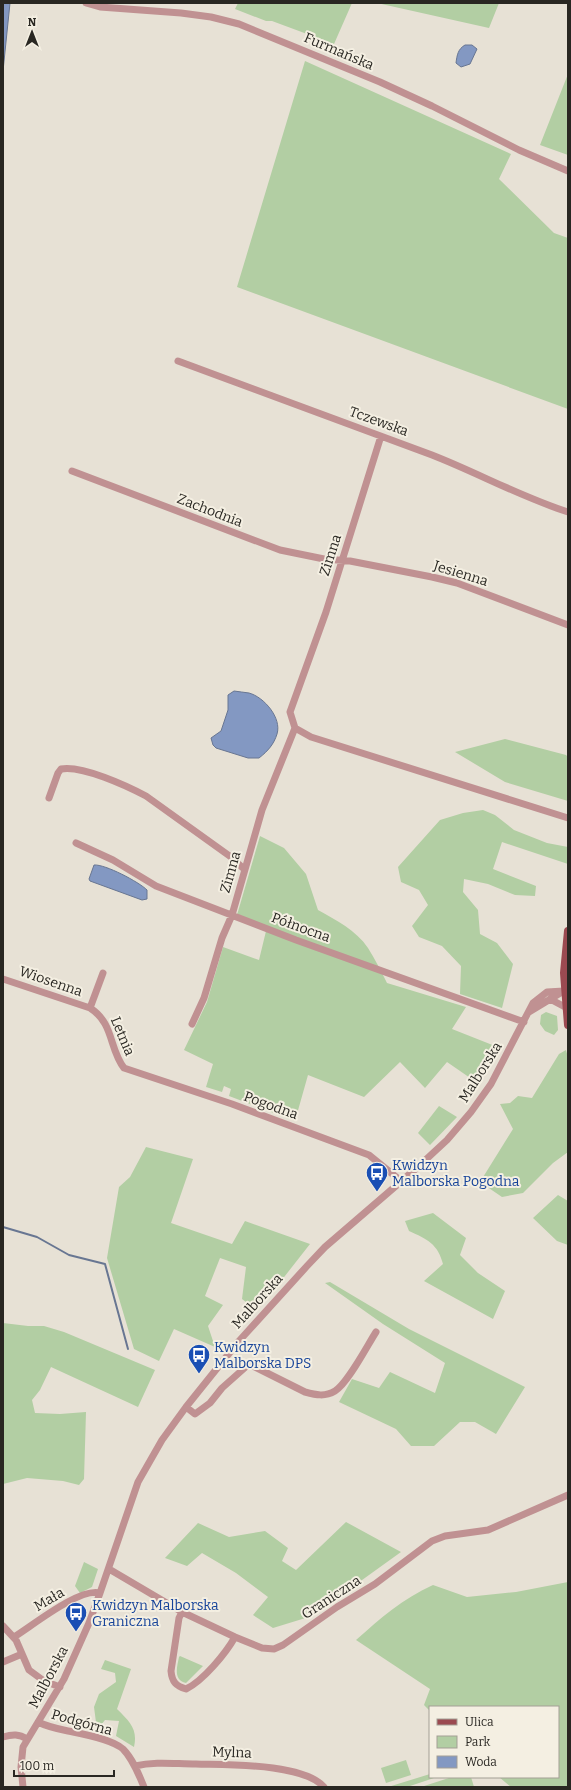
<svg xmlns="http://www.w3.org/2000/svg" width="571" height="1790" font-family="Bitter,serif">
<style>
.green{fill:#b2cea3}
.water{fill:#8398c2;stroke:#687692}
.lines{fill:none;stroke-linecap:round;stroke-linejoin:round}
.stream{stroke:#687692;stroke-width:2}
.minor{stroke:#c09192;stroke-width:7}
.major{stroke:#9b4a51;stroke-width:8}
.labels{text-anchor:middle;stroke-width:4;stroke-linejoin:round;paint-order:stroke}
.street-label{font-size:14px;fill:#292722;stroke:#f4efe2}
.transit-label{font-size:14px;fill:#164399;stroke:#f4efe2;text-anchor:start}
</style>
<rect width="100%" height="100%" fill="#e7e1d5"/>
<path class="green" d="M238 3H352L334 44 272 21H266L235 9Z
M377 3H499L489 28Z
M305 61 511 154 499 179 554 233 568 238V409L237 287Z
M568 74V155L540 145Z
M505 739 566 755 568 757V801L505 782 455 752Z
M483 810 495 815 514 830 547 843 568 847V864L502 842 493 869 536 886 535 896 515 895 488 884 464 879 463 892 478 910 480 934 497 943 513 964 502 1008 460 994 461 966 442 946 419 937 412 926 428 905 419 890 401 882 398 867 440 820 463 813Z
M260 836 284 848 306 874 318 910C336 920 356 930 368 948 375 959 381 971 387 983L466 1007 452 1029 495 1046 476 1082 447 1062 425 1088 400 1062 364 1097 308 1075 295 1121 229 1096 231 1089 224 1086 222 1092 206 1087 213 1064 184 1050 207 1002 223 947 259 960 267 927 237 915Z
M546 1012 557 1016 558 1030 554 1035 545 1031 540 1024 541 1015Z
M566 1050 568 1057V1152L553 1163 523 1193 502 1197 480 1182 513 1129 500 1104 510 1103 518 1096 532 1098 559 1054Z
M439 1106 457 1117 430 1145 418 1133Z
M146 1147 193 1159 171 1223 232 1244 245 1221 310 1244 281 1281 255 1309 242 1299 246 1267 220 1258 205 1296 223 1305 208 1326 215 1347 174 1329 159 1361 134 1349 107 1258 119 1187 130 1177Z
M558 1195 568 1201V1245L557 1241 533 1218Z
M433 1213 466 1238 460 1255 478 1273 505 1291 493 1319 424 1281 443 1264C438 1244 427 1239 409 1231L405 1221Z
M330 1282 409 1329 525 1387 496 1434 475 1422H460L434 1446H411L396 1429 339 1402 352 1379 379 1388 390 1372 435 1393 445 1363 383 1324 325 1283Z
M3 1323 28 1326H44L64 1332 155 1370 138 1407 51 1367 40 1390 32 1400 35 1413 60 1414 86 1412 84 1479 79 1485 63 1481 27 1478 3 1484Z
M346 1522 401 1552 312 1616 273 1628 253 1615 268 1597 236 1573 202 1553 187 1566 165 1558 198 1523 229 1537 265 1531 288 1548 282 1561 296 1570Z
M84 1562 98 1569 92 1587 80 1593 75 1586Z
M568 1582V1787H511L499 1777H558V1707H430V1711L424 1705 430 1689 356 1640C381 1618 402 1599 433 1585L467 1597 516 1592Z
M180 1656 203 1666 186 1683C173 1680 177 1667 179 1657Z
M105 1660 131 1669 117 1709C130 1722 138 1729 134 1747L116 1736 119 1721 105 1720 97 1730 94 1707 99 1694 116 1682 115 1673 101 1669Z
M406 1760 411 1775 386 1783 381 1768Z
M430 1774V1777H437L407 1787H388Z
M452 1777H471L474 1787H421Z"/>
<path class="water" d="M3 3H10L3 71Z
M465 45H472L477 49 470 64 461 67 456 63C457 55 458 49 465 45Z
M234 691C239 692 244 692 249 693 264 697 282 718 277 734 274 744 268 751 259 758H248L216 748 213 745 211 738 221 731 228 710V695Z
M94 865C105 864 139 882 147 890V899L142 900 90 881 89 879Z"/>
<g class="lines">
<path class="stream" d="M3 1227 37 1237 69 1255 105 1264 128 1349"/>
<path class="minor" d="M86 3 100 7 181 13 211 17 239 24 380 82 432 106 519 150 568 171
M178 361 432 455C478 473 521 497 568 512
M72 471 280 550 324 559 350 561 432 577 457 583 568 625
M295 728 311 737 568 818
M49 798 58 773 61 769C82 765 127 786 146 796L231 857 244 869
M76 843 113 860 156 886 296 940 524 1022
M103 973 90 1008C114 1023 109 1049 124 1068L232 1104 369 1155 401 1181
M3 979 90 1008
M550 999 565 1007
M529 1012 562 992
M192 1024 204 998 222 938 232 915 262 810 295 728 290 712 326 612 381 436
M186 1407 195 1414 210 1403 222 1388 249 1364 305 1392C316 1395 325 1397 335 1391 348 1383 367 1346 376 1332
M109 1569 182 1612 235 1637 262 1648 274 1649 283 1645 337 1607 375 1584 432 1541 445 1536 488 1530 568 1495
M182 1612 179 1618 171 1671C172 1682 176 1686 186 1689 203 1681 226 1653 235 1637
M3 1626 16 1640 29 1670 44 1681 60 1687
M14 1637C32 1626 80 1587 100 1593
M3 1662 22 1654
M38 1722C48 1727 58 1729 68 1731 83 1734 112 1739 123 1749 133 1759 139 1775 144 1787
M3 1737C13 1734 19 1734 27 1739
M135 1766C156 1761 175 1764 196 1764 227 1765 303 1763 324 1787
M23 1787 21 1767 23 1747 64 1679 89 1623 100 1593 138 1482 162 1440 186 1407 239 1341 307 1266 325 1247 419 1166 447 1140 471 1112 491 1084 533 1003 547 992 564 991"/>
<path class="major" d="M568 931 564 973 568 1025"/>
</g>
<defs>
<g id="bus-pin" transform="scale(1.15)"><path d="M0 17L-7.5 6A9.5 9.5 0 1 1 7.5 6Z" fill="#1a4fb4" stroke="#f4efe2"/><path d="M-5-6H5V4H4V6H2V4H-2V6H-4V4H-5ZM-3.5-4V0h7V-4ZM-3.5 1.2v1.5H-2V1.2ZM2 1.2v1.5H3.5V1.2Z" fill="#fff"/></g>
</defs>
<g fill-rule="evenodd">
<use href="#bus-pin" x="377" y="1173"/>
<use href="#bus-pin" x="199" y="1355"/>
<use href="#bus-pin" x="76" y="1613"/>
</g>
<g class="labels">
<g class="street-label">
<text transform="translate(339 51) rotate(23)" y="5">Furmańska</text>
<text transform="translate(379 421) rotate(20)" y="5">Tczewska</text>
<text transform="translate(210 510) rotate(21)" y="5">Zachodnia</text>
<text transform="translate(330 555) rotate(-72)" y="5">Zimna</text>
<text transform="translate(461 573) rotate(17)" y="5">Jesienna</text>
<text transform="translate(230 872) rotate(-74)" y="5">Zimna</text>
<text transform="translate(301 927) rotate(20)" y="5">Północna</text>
<text transform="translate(51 981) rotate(19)" y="5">Wiosenna</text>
<text transform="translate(123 1036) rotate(67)" y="5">Letnia</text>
<text transform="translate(480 1072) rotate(-58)" y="5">Malborska</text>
<text transform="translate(271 1105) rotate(20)" y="5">Pogodna</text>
<text transform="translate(257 1301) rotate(-48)" y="5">Malborska</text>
<text transform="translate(331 1597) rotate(-33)" y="5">Graniczna</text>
<text transform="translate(49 1599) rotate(-30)" y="5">Mała</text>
<text transform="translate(48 1677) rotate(-62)" y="5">Malborska</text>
<text transform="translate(82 1722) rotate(16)" y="5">Podgórna</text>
<text transform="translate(232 1752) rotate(2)" y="5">Mylna</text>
</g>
<g class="transit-label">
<text x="392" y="1170">Kwidzyn<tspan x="392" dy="16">Malborska Pogodna</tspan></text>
<text x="214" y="1352">Kwidzyn<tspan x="214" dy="16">Malborska DPS</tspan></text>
<text x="92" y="1610">Kwidzyn Malborska<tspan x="92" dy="16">Graniczna</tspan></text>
</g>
</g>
<rect width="571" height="1790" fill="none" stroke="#292722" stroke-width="8"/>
<rect x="429" y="1706" width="130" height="72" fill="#f4efe2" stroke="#a39f95"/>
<rect x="437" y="1719" width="20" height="6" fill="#9b4a51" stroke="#a39f95"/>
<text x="465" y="1726" font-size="12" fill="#292722">Ulica</text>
<rect x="437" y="1736" width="20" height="12" fill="#b2cea3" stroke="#a39f95"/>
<text x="465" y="1746" font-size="12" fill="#292722">Park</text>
<rect x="437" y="1756" width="20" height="12" fill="#8398c2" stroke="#a39f95"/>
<text x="465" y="1766" font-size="12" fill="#292722">Woda</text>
<g transform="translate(32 32)" stroke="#f4efe2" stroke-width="3" paint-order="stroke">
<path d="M0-3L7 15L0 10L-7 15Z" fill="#292722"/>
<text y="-6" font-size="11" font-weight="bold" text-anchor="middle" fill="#292722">N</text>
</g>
<path d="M14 1770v6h100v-6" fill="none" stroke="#292722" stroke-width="2"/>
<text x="20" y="1770" font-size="12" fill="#292722" stroke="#f4efe2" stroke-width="3" paint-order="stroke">100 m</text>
</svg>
